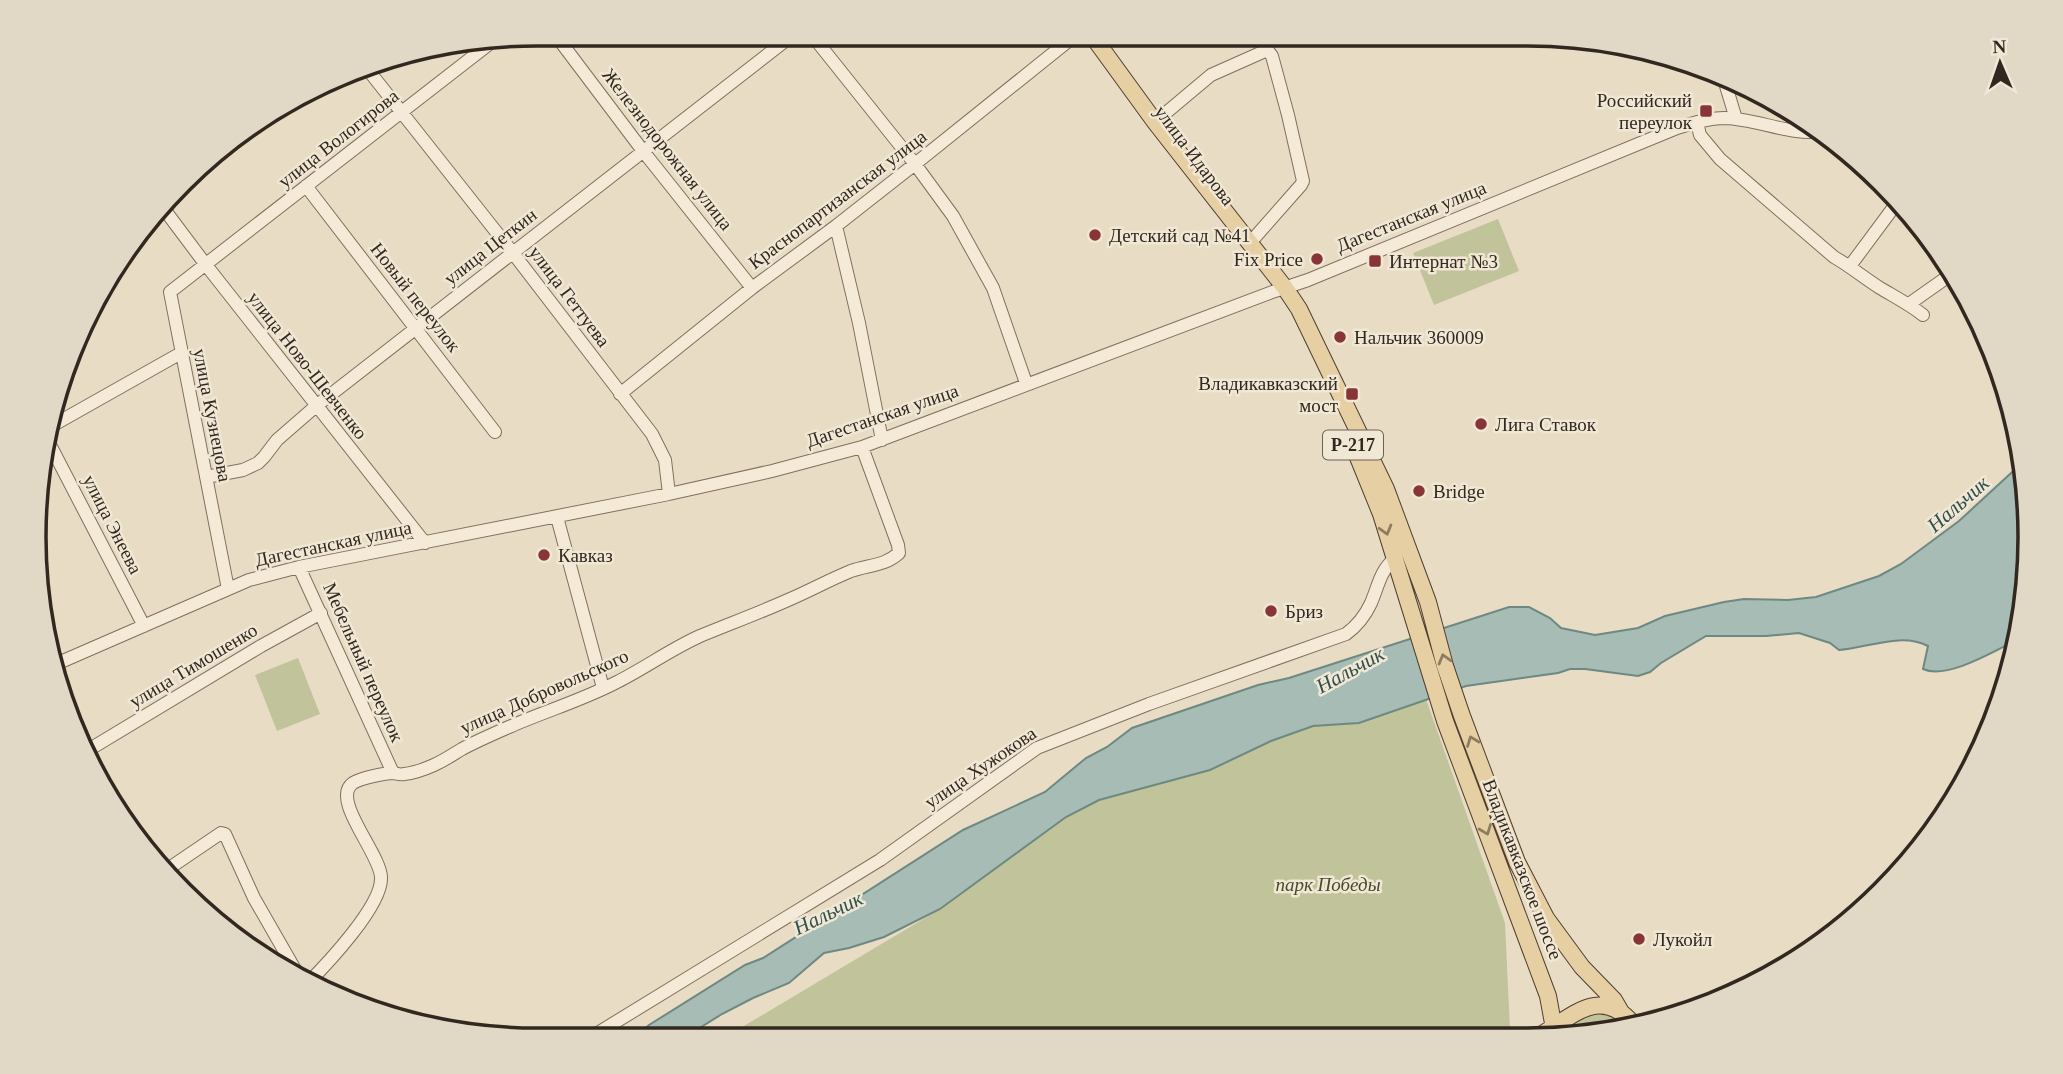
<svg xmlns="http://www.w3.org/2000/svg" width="2063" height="1074" font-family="Georgia,serif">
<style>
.green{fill:#c1c49b}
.water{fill:#a6bcb5;stroke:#6e8981;stroke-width:2}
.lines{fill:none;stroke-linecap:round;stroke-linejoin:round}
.minor-casing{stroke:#816f5d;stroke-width:14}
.major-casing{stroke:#4f3e31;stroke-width:18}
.minor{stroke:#f4ead7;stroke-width:12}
.major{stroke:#e6cfa2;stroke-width:16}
.oneway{stroke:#8c7c60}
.poi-dot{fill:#883538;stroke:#f0e7d4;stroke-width:2.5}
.labels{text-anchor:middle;stroke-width:5;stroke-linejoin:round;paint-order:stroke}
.shield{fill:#f0e7d4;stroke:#6c6155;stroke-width:2}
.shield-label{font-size:18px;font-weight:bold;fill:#33281f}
.poi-label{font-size:19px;fill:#33281f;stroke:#f0e7d4;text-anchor:start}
.street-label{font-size:19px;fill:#33281f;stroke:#f0e7d4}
.park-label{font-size:19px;font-style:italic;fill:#444c29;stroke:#f0e7d4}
.water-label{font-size:21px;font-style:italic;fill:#31504d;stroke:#f0e7d4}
.rim{fill:none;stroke:#33281f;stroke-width:3.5}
</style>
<rect width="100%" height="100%" fill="#e8dcc5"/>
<path class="green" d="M1498 219 1519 271 1434 305 1413 253Z
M298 658 320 714 277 731 255 675Z
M1426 699 1505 923 1510 1029 1447 1037 722 1039 940 909 1066 817 1099 800 1210 770 1271 741 1313 726 1359 723Z
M1603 1013 1617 1018 1627 1027 1592 1036H1561C1570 1017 1584 1015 1603 1013Z"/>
<path class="water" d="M2023 462 2025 472 2029 570 2017 640C1994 651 1947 680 1923 669L1928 646C1901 632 1868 648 1839 650L1830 643 1799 633 1766 636H1706L1661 663 1650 672 1638 676 1585 669H1570L1558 673 1466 686 1359 723 1313 726 1271 741 1210 770 1099 800 1066 817 940 909 884 937 849 948 824 953 789 983 753 998 722 1014 682 1039H632L649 1025 745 965 763 958 963 830 1045 792 1086 758 1107 747 1132 728 1258 685 1289 678 1509 607H1529L1550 618 1561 628 1595 635 1638 628 1665 616 1724 602 1744 599 1788 600 1816 597 1879 576 1901 564 1959 521Z"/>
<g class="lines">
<g class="minor-casing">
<path id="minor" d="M554 33 643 151 752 288
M811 34 915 164 953 216 993 288 1026 383
M365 66 513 253 652 434 665 460 669 494
M1723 76 1736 119
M1155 122 1211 75 1265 51 1269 52 1272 56 1288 115 1303 181 1301 185 1249 244
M1697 122 1700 135 1720 159 1834 257C1850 266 1864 278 1880 288 1895 297 1909 304 1923 315
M306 186 495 432
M164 209 206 265 425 543
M836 226 859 323 882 440
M1850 266 1899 200
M1909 304 1953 273
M620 394 752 288 836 226 915 164 1077 34
M48 428 181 353
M47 439 144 626
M206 477 243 470 258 463 264 457 277 440 316 406 794 34
M557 517 603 688
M299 567 393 773
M228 589 170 292 493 41
M56 664 249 580 299 567 669 494 772 471 862 447 1275 291 1308 280 1677 128C1693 123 1709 118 1725 118 1758 119 1790 136 1823 131
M85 752 261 646 321 613
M162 873 221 833 225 834 254 898 301 980
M307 984C326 965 383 905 381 877 380 853 330 799 353 783 361 778 385 773 394 773 398 774 401 775 404 774 414 773 425 769 434 765 445 760 452 755 462 749 477 741 493 734 509 727 545 711 583 700 617 682 645 668 671 649 700 636 729 624 759 613 788 600 809 591 829 580 851 571 868 565 885 566 899 553L898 545 862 447
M588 1039 880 860 1037 748 1149 704 1346 634C1357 626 1365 616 1371 603 1378 587 1380 571 1394 559"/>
</g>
<g class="major-casing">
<path id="major" d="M1091 34 1155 122 1285 288 1299 309 1386 489 1428 602 1445 666 1462 716 1517 862 1546 918 1582 967 1614 1000 1621 1012
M1353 445 1381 514 1445 721 1548 996 1555 1034
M1537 1037C1570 1019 1600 983 1634 1025"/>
</g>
<use href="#minor" class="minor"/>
<use href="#major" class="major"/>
</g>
<defs><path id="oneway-chevron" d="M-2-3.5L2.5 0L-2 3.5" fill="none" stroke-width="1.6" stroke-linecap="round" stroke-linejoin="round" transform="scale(1.75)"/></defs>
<g class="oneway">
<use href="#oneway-chevron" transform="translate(1386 530) rotate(74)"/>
<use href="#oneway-chevron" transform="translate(1444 659) rotate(-106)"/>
<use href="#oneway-chevron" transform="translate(1472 741) rotate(-111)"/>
<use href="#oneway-chevron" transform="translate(1486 830) rotate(69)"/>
</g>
<g class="poi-dot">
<rect x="1699" y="104" width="14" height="14" rx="3.5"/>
<circle cx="1095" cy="235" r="7"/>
<circle cx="1317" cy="259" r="7"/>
<rect x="1368" y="254" width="14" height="14" rx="3.5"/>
<circle cx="1340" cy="337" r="7"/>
<rect x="1345" y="387" width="14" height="14" rx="3.5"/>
<circle cx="1481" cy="424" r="7"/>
<circle cx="1419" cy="491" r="7"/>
<circle cx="544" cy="555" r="7"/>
<circle cx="1271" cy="611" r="7"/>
<circle cx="1639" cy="939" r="7"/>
</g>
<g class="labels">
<rect class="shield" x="1323" y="430.5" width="60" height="29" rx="5"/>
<g class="shield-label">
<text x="1353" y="451">Р-217</text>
</g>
<g class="poi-label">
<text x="1692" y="107" text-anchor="end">Российский<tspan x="1692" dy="22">переулок</tspan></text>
<text x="1109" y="242">Детский сад №41</text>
<text x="1303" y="266" text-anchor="end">Fix Price</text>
<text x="1389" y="268">Интернат №3</text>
<text x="1354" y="344">Нальчик 360009</text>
<text x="1338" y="390" text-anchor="end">Владикавказский<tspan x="1338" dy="22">мост</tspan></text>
<text x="1495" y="431">Лига Ставок</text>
<text x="1433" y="498">Bridge</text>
<text x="558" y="562">Кавказ</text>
<text x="1285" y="618">Бриз</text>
<text x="1653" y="946">Лукойл</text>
</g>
<g class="street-label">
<text transform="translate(338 138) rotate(-38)" y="7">улица Вологирова</text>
<text transform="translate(668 149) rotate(52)" y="7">Железнодорожная улица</text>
<text transform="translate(1195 155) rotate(53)" y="7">улица Идарова</text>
<text transform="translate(837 199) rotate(-37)" y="7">Краснопартизанская улица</text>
<text transform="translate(1411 216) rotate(-22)" y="7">Дагестанская улица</text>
<text transform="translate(490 246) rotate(-38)" y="7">улица Цеткин</text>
<text transform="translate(570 296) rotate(53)" y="7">улица Геттуева</text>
<text transform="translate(416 297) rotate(52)" y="7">Новый переулок</text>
<text transform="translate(308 365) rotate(52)" y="7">улица Ново-Шевченко</text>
<text transform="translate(213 415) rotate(79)" y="7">улица Кузнецова</text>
<text transform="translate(882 415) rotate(-19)" y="7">Дагестанская улица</text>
<text transform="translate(113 524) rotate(63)" y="7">улица Энеева</text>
<text transform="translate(333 543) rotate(-12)" y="7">Дагестанская улица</text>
<text transform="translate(364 662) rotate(66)" y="7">Мебельный переулок</text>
<text transform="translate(193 665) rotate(-31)" y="7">улица Тимошенко</text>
<text transform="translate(544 691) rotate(-24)" y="7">улица Добровольского</text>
<text transform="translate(980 767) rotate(-34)" y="7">улица Хужокова</text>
<text transform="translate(1523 869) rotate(69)" y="7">Владикавказское шоссе</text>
</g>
<g class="park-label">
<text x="1328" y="891">парк Победы</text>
</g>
<g class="water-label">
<text transform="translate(1958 504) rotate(-41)" y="7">Нальчик</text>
<text transform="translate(1350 670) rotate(-29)" y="7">Нальчик</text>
<text transform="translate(828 913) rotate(-26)" y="7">Нальчик</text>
</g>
</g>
<path d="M0 0H2063V1074H0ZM537 46H1527A491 491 0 0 1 2018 537V537A491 491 0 0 1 1527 1028H537A491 491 0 0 1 46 537V537A491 491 0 0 1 537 46Z" fill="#e1d8c6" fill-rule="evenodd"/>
<path class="rim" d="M537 46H1527A491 491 0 0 1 2018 537V537A491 491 0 0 1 1527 1028H537A491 491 0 0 1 46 537V537A491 491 0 0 1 537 46Z"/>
<g transform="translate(2000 63) rotate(358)" stroke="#f0e7d4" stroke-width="5" paint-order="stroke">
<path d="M0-5L12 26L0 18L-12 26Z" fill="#33281f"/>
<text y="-10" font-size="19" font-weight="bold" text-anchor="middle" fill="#33281f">N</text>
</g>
</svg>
